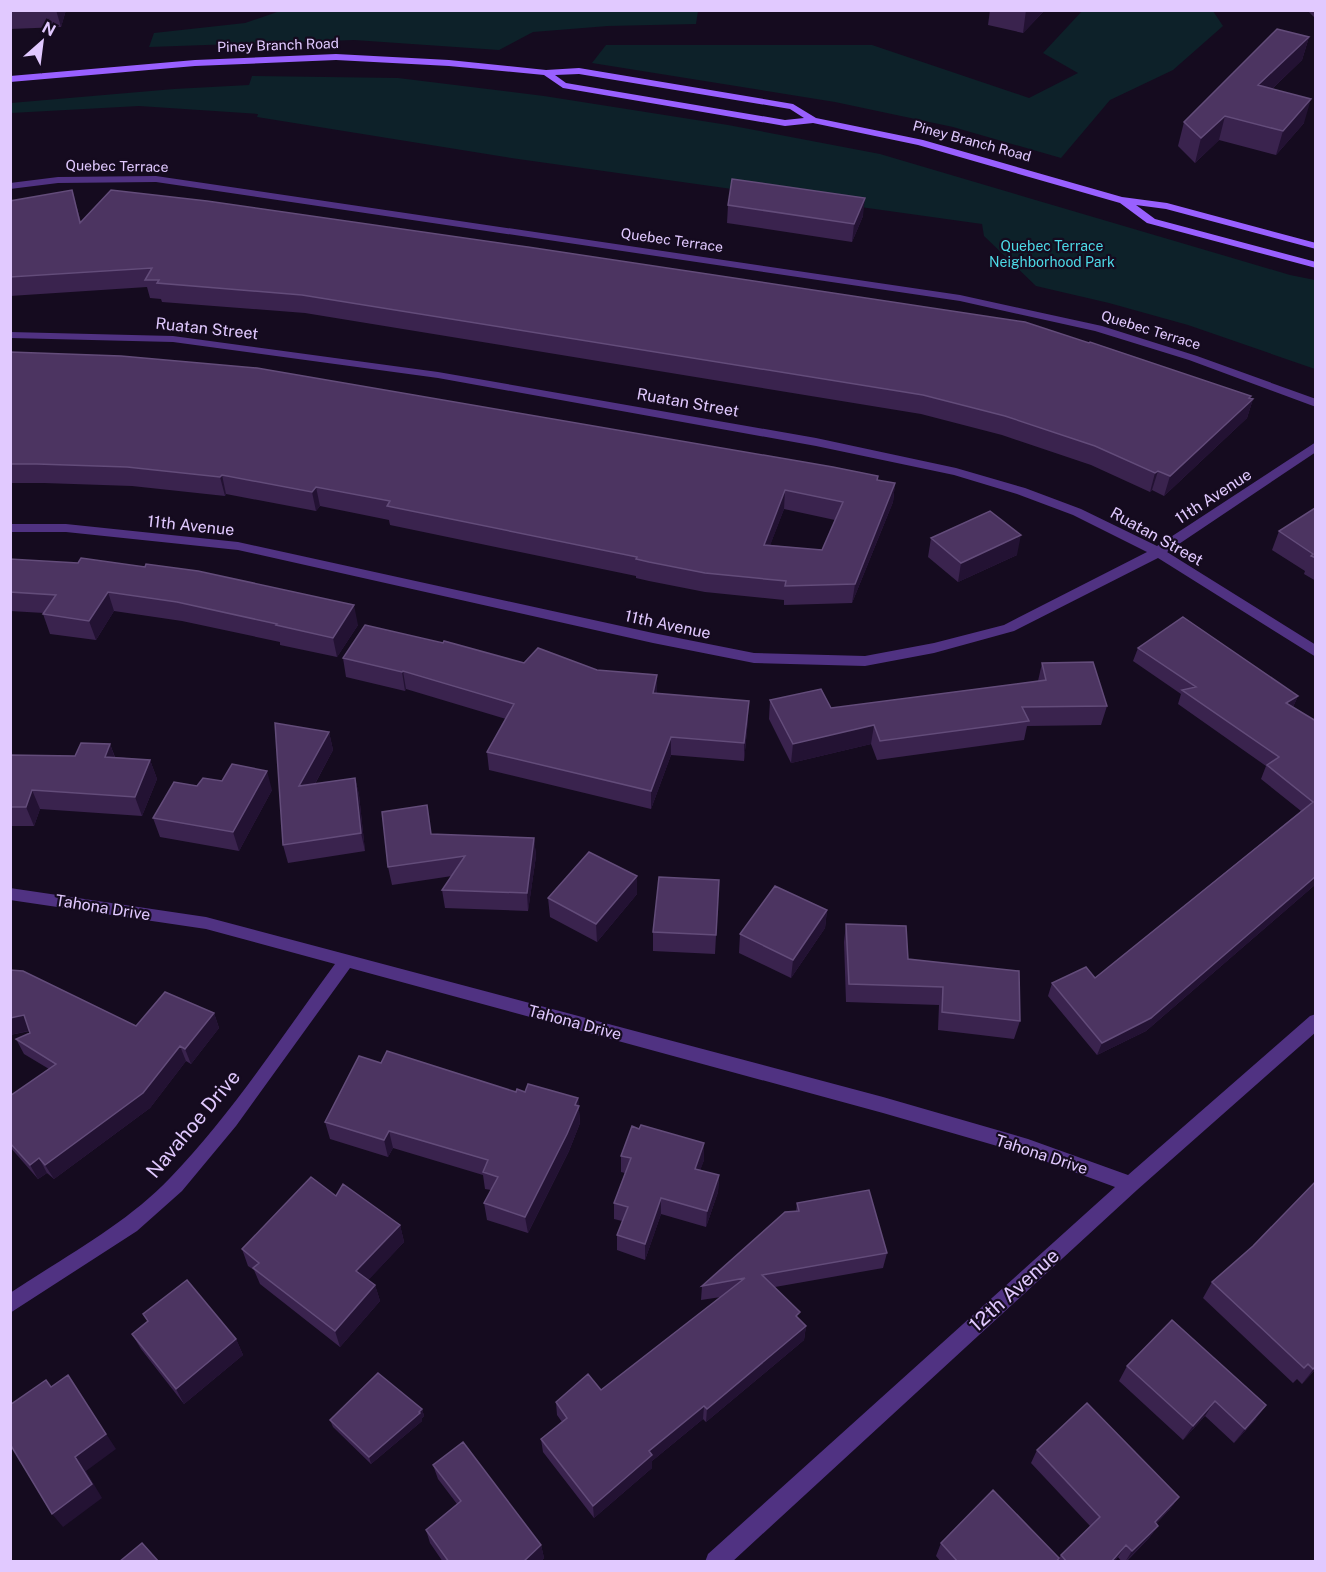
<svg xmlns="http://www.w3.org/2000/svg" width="1326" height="1572" font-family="'Public Sans',sans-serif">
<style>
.green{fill:#0d2129}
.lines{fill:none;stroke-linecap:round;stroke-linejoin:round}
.minor{fill:#503282;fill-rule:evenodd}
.secondary{fill:#9960ff;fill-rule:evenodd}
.wall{fill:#3a234e;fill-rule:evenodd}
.shaded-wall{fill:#231233}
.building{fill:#4c3461;stroke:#634c7a;stroke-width:1.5;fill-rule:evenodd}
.labels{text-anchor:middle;stroke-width:4.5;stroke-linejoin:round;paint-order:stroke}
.far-street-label{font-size:14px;fill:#e1c9ff;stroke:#150b1f}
.far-park-label{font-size:14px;fill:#4ddae7;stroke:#150b1f}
.street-label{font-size:16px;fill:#e1c9ff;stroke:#150b1f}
.near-street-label{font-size:20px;fill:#e1c9ff;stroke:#150b1f}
</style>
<rect width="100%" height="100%" fill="#150b1f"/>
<path class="green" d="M283 10H698V11L696 24 608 26 533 32 499 50 354 40 149 47 154 33 245 23Z
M1083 10 1213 11 1223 26 1173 70 1110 100 1061 158 953 127 835 102 592 63 606 45H872L1029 98 1078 73 1043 53Z
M252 76 398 78 544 96 728 125 880 154 1290 275 1315 280V369L1188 325 1109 303 1036 286 984 236 982 224 511 158 257 117 258 114 139 106 11 113V103L174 89 249 85Z"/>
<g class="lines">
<path class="minor" d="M156 176 960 295 1102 326 1197 356 1316 399V407L1189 360 1095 331 960 301 156 182 58 183 10 189V183L58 177Z
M10 332 173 336 438 372 816 438 956 468 1025 488 1081 509 1157 546 1316 442V452L1167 552 1316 645V657L1158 558 1014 631 934 653 865 666 754 663 653 643 238 550 66 532H10V524H66L238 542 653 633 754 653 865 656 934 643 1004 625 1147 552 1073 515 1017 494 954 475 816 446 438 378 173 342 10 338Z
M10 888 206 917 883 1097 1028 1139 1128 1175 1310 1016 1316 1014V1032L1137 1190 732 1562H705L708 1554 1115 1187 1028 1155 883 1113 350 968 236 1126 182 1191 137 1231 10 1313V1293C64 1257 125 1225 170 1178 232 1114 282 1036 335 964L206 929 10 900Z"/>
<path class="secondary" d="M336 54 449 60 546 70 579 68 793 104 816 118 923 140 1122 197 1167 203 1316 243V249L1166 209 1136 205 1155 219 1316 262V268L1147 223 1120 203 918 145 813 123 785 126 563 88 544 75 449 66 336 60 195 66 10 82V76L195 60ZM579 74 790 109 804 118 785 120 566 83 555 75Z"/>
</g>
<path class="wall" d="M10 10H66L61 27 10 29Z
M990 10H1045L1023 33 988 25Z
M1307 10H1316V19Z
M1309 37 1302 60 1272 89 1304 123 1276 155 1219 140 1195 163 1178 146 1184 122Z
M10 201 77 208 81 222 1251 396 1250 398 1253 399 1247 418 1164 496 1152 490 1150 492 1091 465 1002 435 921 414 305 313 162 302 161 299 150 298 147 287 10 296Z
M728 205 863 216 852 242 727 223Z
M10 352 878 480 895 483 893 502 852 603 784 605V600L705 592 649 581 636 578V576L390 525 389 520 320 506 316 511 226 494 225 496 132 486 44 483H10ZM784 509 835 520 822 550 770 545Z
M1315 508 1316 581 1304 574 1305 571 1272 550 1279 531Z
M931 538 1017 555 958 582 928 557Z
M10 559 358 625 337 657 280 645V642L182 621 114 611 96 640 50 634 43 614 44 613 10 611Z
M1138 648 1298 696 1293 707 1316 721V884L1146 1031 1097 1055 1048 996 1052 983 1095 978 1301 811 1261 779 1266 766 1178 704 1181 694 1133 661Z
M343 658 524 663 657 694 748 719 744 761 671 755 651 809 489 770 487 752 506 719 406 689 405 691 346 677Z
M1042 663 1107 706 1101 725 1027 726 1024 740 877 760 871 744 791 763 769 719 770 700 831 708 1038 681Z
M329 732 333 750 315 784 355 778 359 795 365 851 288 863 283 845Z
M110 744 115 757 150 760 157 779 142 816 40 809 34 826H10V755L75 756Z
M197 786 272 790 239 851 160 837 153 818Z
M432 834 534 838 536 856 528 911 445 908 442 890 452 876 392 885 388 867Z
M637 876V894L597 942 550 917 548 898Z
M719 880 715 954 653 951V932Z
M827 910 825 928 791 978 739 953 740 934Z
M846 924 1020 1021 1014 1039 938 1030 939 1005 846 1002 844 942Z
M10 970 136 1026 214 1013 219 1028 191 1064 186 1061 150 1108 54 1179 47 1173 38 1179 10 1147V1096L49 1069 24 1054 16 1039 30 1033V1031L10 1035Z
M381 1063 516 1092H525L578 1098 580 1123 569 1151 528 1233 487 1220 484 1203 491 1190 485 1189 483 1175 393 1148 388 1157 330 1139 325 1122Z
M621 1156 704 1160 700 1170 719 1175 718 1192 706 1227 661 1214 645 1260 617 1250V1235L622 1221 614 1219V1203L625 1173 621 1172Z
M1316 1181V1369L1302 1384 1297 1379 1293 1383 1203 1298 1212 1282 1253 1246Z
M336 1196 400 1225 404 1242 368 1280 375 1285 380 1301 340 1347 260 1284 254 1270 248 1266 242 1249Z
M797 1203 887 1253 883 1268 775 1287 799 1319 806 1326 804 1340 706 1422 703 1419 652 1461V1468L594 1518 543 1452 541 1439 562 1422 557 1415 556 1402 601 1390 721 1297 701 1300 702 1286 796 1211Z
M143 1314 236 1339 243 1355 184 1404 141 1349 132 1334 148 1322Z
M1172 1320 1256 1419 1234 1443 1205 1416 1183 1440 1119 1381 1127 1366Z
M422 1409 424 1416 422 1418V1421L371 1464 333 1427 330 1420Z
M1037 1450 1179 1497 1170 1509 1156 1524 1158 1526 1149 1538 1126 1562H1122L1118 1557 1114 1562H941L936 1556 941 1543 1059 1558 1061 1555 1090 1526 1031 1463Z
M433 1465 541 1545 544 1558 540 1562H443L430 1543 426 1530 457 1504 438 1479Z"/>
<path class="shaded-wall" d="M56 10H66L61 27Z
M1026 10H1045L1023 33Z
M1309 37 1302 60 1251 109 1258 85Z
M1311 99 1304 123 1276 155 1283 131Z
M1225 116 1219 140 1195 163 1201 138Z
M865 198 863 216 852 242 854 224Z
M1251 396 1249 403 1253 399 1247 418 1164 496 1170 476Z
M1158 471 1152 490 1150 492 1155 473Z
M222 475 226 494 225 496 220 477Z
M895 483 893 502 852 603 855 584Z
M316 487 320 506 316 511 312 492Z
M785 490 784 509 763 564 764 545Z
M1021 535 1017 555 958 582 961 563Z
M108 592 114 611 96 640 89 621Z
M354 605 358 625 337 657 333 638Z
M403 671 406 689 405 691 402 672Z
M657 675V693L654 712 653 693Z
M1298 696 1292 709 1286 703Z
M749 701 748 719 744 761V743Z
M874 725 871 744 791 763 793 744Z
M329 732 333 750 304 804 299 786Z
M671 737V755L651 809V791Z
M110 744 117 764 105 757Z
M150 760 157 779 142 816 135 797Z
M267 771 272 790 239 851 233 832Z
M355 778 359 795 365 851 361 833Z
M32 790 40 809 34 826 26 807Z
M534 838 536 856 528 911 527 893Z
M637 876V894L597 942 596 924Z
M1316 876V884L1146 1031 1097 1055 1102 1043Z
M827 910 825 928 791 978 793 960Z
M214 1013 219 1028 191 1064 185 1049Z
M24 1015 32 1030 10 1035V1018Z
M180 1046 186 1061 150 1108 54 1179 45 1165Z
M578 1098 580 1123 569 1151 528 1233 525 1217Z
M389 1131 393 1148 388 1157 384 1140Z
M704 1143V1160L695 1185V1169Z
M39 1158 47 1173 38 1179 30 1165Z
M719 1175 718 1192 706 1227 707 1211Z
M661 1198V1214L645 1260V1244Z
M400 1225 404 1242 362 1287 356 1271Z
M375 1285 380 1301 340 1347 335 1331Z
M806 1326 804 1340 706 1422 707 1409Z
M236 1339 243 1355 184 1404 176 1389Z
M1316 1366V1369L1302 1384Z
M68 1375 116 1449 86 1471 102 1498 63 1527 52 1514 75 1457Z
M1215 1401 1205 1416 1183 1440 1193 1426Z
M1266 1405 1256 1419 1234 1443 1245 1429Z
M704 1406 703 1419 652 1461V1468L594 1518 593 1506 649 1451Z
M422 1409 424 1416 422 1418V1421L371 1464 369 1457Z
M1179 1497 1170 1509 1146 1534 1155 1522Z
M1158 1526 1149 1538 1125 1562 1132 1551Z
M541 1545 544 1558 540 1562H523Z
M1126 1545 1118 1557 1114 1562H1111Z"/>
<path class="building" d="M1277 29 1309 37 1258 85 1311 99 1283 131 1225 116 1201 138 1184 122Z
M732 179 865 198 854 224 728 205Z
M72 190 80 223 111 190 207 201 528 247 1025 322 1089 343 1090 342 1251 396 1249 398 1253 399 1170 476 1158 471 1155 473 1095 446 1005 416 923 395 302 295 157 283 159 280H145L152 268 10 277V201Z
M10 352 121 356 257 368 833 467 878 476 877 480 895 483 855 584 785 586 786 581 705 573 649 562 636 559 637 557 387 506 390 501 316 487 312 492 222 475 220 477 127 467 37 464H10ZM785 490 843 502 822 550 764 545Z
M1315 508H1316V558L1311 556 1313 554 1279 531Z
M990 511 1021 535 961 563 931 538Z
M81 558 145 567 146 564 198 571 354 605 333 638 276 625 277 624 177 602 108 592 89 621 43 614 56 595 10 592V559L78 563Z
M1183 617 1298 696 1286 703 1316 721V876L1151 1018 1102 1043 1052 983 1086 967 1095 978 1313 802 1267 765 1279 757 1182 690 1196 687 1138 648Z
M365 625 443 643 444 641 524 663 538 648 597 670 657 675 653 693 749 701 744 743 671 737 651 791 487 752 514 704 403 671 402 672 343 658Z
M1093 662 1107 706 1022 707 1029 721 880 741 874 725 793 744 770 700 821 689 831 708 1046 680 1042 663Z
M275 723 329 732 299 786 355 778 361 833 283 845Z
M81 743 110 744 105 757 150 760 135 797 32 790 26 807H10V755L75 756Z
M232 764 267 771 233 832 153 818 174 782 197 786 203 778 222 781Z
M427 805 431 834 534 838 527 893 442 890 465 856 388 867 382 812Z
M589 852 637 876 596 924 548 898Z
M659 877 719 880 716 935 653 932Z
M775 886 827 910 793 960 740 934Z
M846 924 906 926 908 959 1019 971 1020 1021 942 1012 943 987 849 984Z
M10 970 23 971 136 1026 165 992 214 1013 185 1049 180 1046 143 1093 45 1165 39 1158 30 1165 10 1143V1096L56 1064 16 1039 30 1033 24 1015 10 1018Z
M387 1051 516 1092 517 1089 525 1092 528 1084 578 1098 575 1105 579 1106 567 1134 525 1217 484 1203 498 1177 483 1172 488 1160 389 1131 384 1140 325 1122 359 1056 381 1063Z
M641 1125 704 1143 695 1169 719 1175 707 1211 661 1198 645 1244 617 1235 628 1207 614 1203 631 1158 621 1156 632 1126 639 1129Z
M311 1177 336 1196 343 1184 400 1225 356 1271 375 1285 335 1331 253 1268 259 1263 242 1249Z
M1316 1181V1366L1313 1369 1308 1364 1304 1368 1212 1282 1253 1246Z
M869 1190 887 1253 762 1275 800 1312 796 1316 806 1326 707 1409 704 1406 649 1451 652 1455 593 1506 541 1439 567 1418 556 1402 588 1374 601 1390 745 1278 702 1286 785 1212 799 1211 797 1203Z
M187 1280 236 1339 176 1389 132 1334 148 1321 143 1314Z
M1172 1320 1266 1405 1245 1429 1215 1401 1193 1426 1127 1366Z
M378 1373 422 1409 419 1412 420 1413 369 1457 330 1420Z
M68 1375 106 1434 75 1457 92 1484 52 1514 10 1444V1405L46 1380 51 1387Z
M1087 1403 1179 1497 1155 1522 1158 1526 1132 1551 1126 1545 1111 1562H1067L1061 1555 1100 1517 1037 1450Z
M463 1442 541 1545 523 1562H449L426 1530 461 1501 433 1465Z
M993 1490 1059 1558 1056 1562H958L941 1543Z
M142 1543 159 1562H119Z"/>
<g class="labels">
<g class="far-street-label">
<text transform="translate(278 45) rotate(-2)" y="5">Piney Branch Road</text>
<text transform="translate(972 141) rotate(15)" y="5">Piney Branch Road</text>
<text transform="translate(117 166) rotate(1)" y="5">Quebec Terrace</text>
<text transform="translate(672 240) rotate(8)" y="5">Quebec Terrace</text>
<text transform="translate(1151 330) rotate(17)" y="5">Quebec Terrace</text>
</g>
<g class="far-park-label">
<text x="1052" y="251">Quebec Terrace<tspan x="1052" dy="16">Neighborhood Park</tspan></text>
</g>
<g class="street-label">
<text transform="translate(207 328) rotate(6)" y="6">Ruatan Street</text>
<text transform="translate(688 402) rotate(10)" y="6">Ruatan Street</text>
<text transform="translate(1213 496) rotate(-33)" y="6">11th Avenue</text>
<text transform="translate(191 525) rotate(6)" y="6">11th Avenue</text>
<text transform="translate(1157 536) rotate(29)" y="6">Ruatan Street</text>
<text transform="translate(668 624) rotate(12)" y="6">11th Avenue</text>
<text transform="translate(103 907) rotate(9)" y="6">Tahona Drive</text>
<text transform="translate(575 1022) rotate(15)" y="6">Tahona Drive</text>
<text transform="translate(1042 1154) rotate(18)" y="6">Tahona Drive</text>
</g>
<g class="near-street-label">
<text transform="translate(193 1124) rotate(-50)" y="7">Navahoe Drive</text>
<text transform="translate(1014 1290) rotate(-42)" y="7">12th Avenue</text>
</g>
</g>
<rect width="1326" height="1572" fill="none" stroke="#e1c9ff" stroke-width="24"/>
<g transform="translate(42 42) rotate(28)" stroke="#150b1f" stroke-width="4.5" paint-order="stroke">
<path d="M0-4.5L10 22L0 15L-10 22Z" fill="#e1c9ff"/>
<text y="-9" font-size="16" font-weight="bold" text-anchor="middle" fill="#e1c9ff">N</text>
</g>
</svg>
